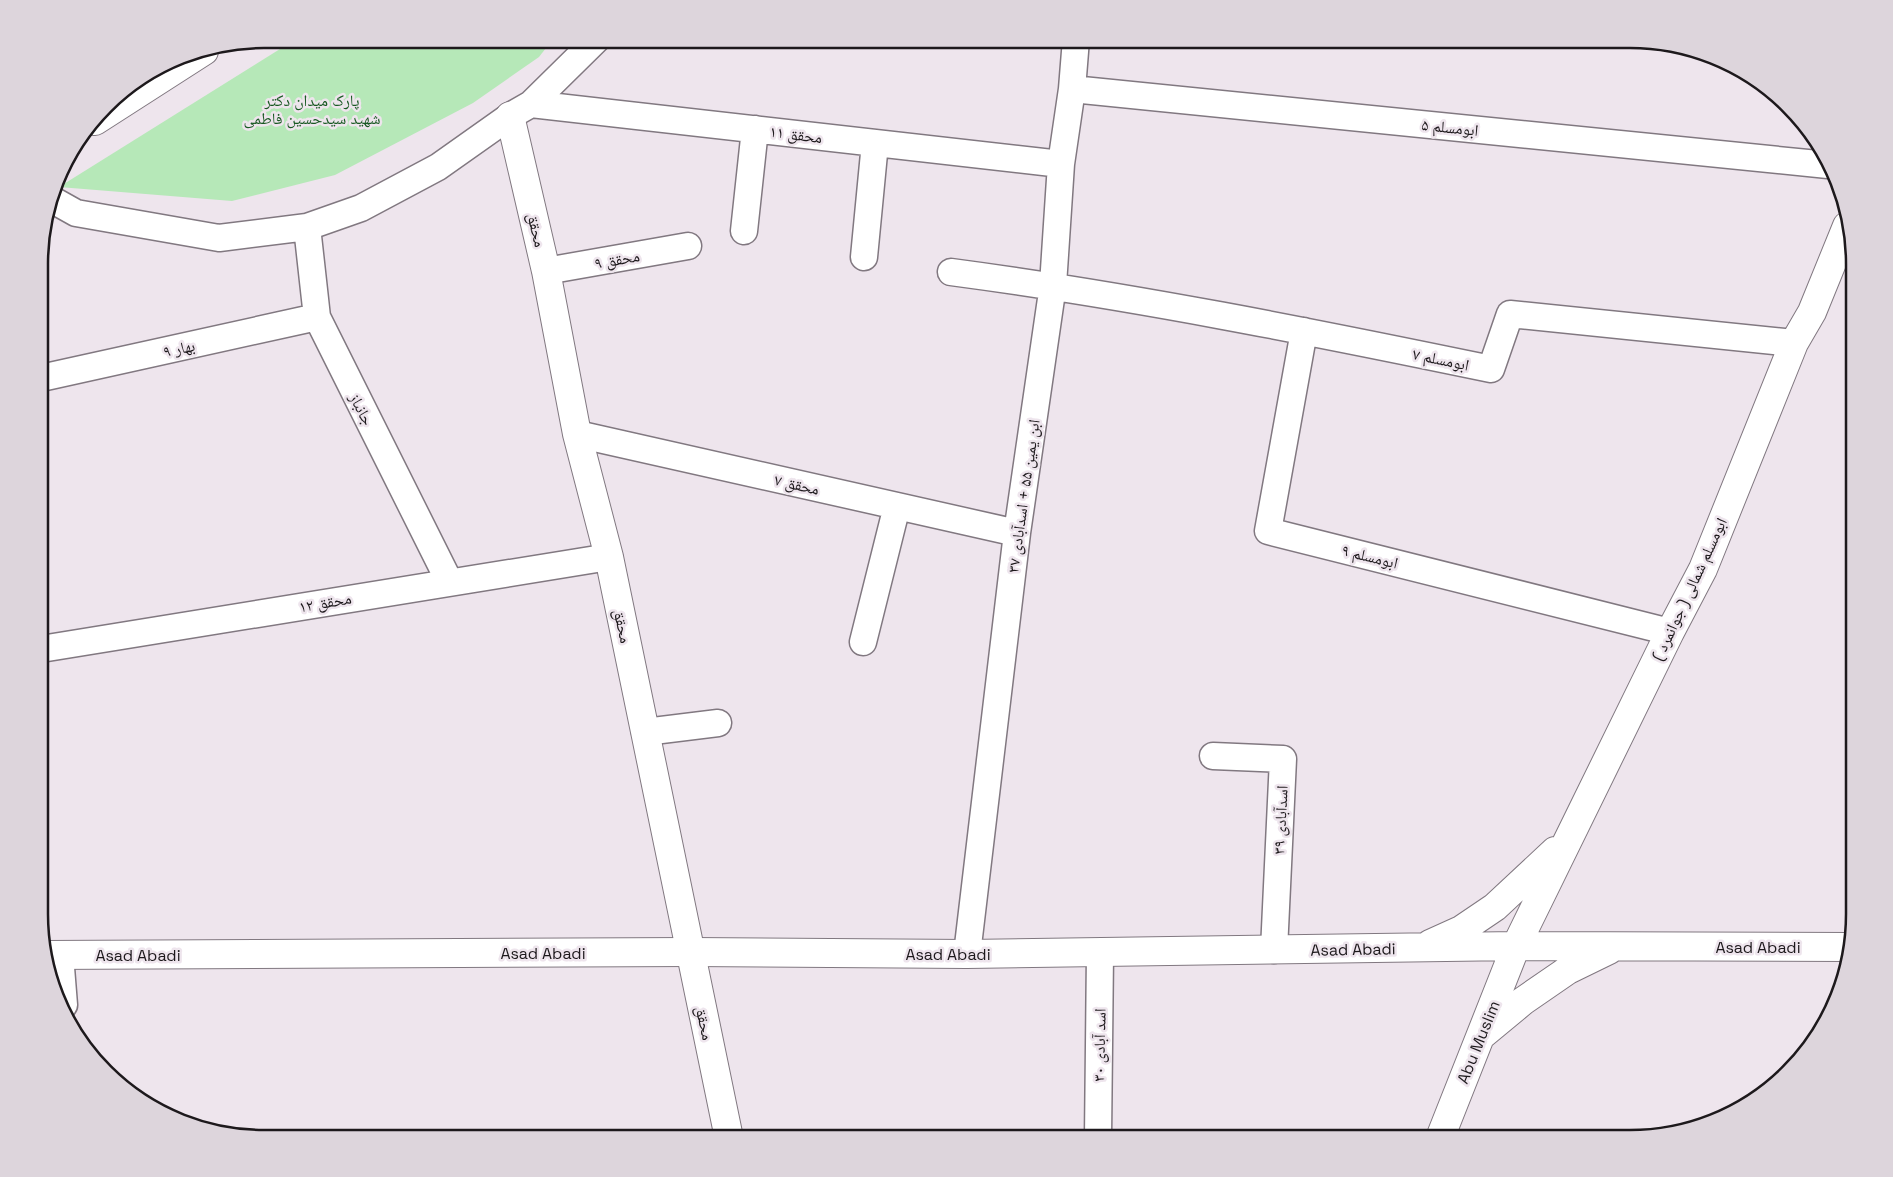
<svg xmlns="http://www.w3.org/2000/svg" width="1893" height="1177" font-family="'Space Grotesk','Noto Naskh Arabic',sans-serif">
<style>
.green{fill:#b6e8b8}
.lines{fill:none;stroke-linecap:round;stroke-linejoin:round}
.minor-casing{stroke:#817880;stroke-width:29}
.tertiary-casing{stroke:#817880;stroke-width:30}
.secondary-casing{stroke:#817880;stroke-width:30}
.minor{stroke:#fff;stroke-width:26}
.tertiary{stroke:#fff;stroke-width:28}
.secondary{stroke:#fff;stroke-width:28}
.labels{text-anchor:middle;stroke-width:5;stroke-linejoin:round;paint-order:stroke}
.park-label{font-size:16px;fill:#185922;stroke:#eee5ed}
.street-label{font-size:16px;fill:#1d191c;stroke:#eee5ed}
.rim{fill:none;stroke:#1d191c;stroke-width:2.5}
</style>
<rect width="100%" height="100%" fill="#eee5ed"/>
<path class="green" d="M296 39H553L539 57 473 103 335 175 232 201 59 187Z"/>
<g class="lines">
<g class="minor-casing">
<path id="minor" d="M1072 89 1828 165
M531 104 1061 164
M51 199 76 213 219 238 307 227 361 208 438 167 510 116 531 104 597 39
M307 227 317 317 449 581
M744 231 755 129
M864 257 875 143
M546 271 688 246
M951 272C1132 296 1312 332 1491 369L1510 314 1794 343
M1304 331 1268 531 1670 632
M41 378 317 317
M577 434 1017 533
M863 642 897 506
M41 649 609 557
M645 732 718 723
M1213 756 1283 759 1274 950
M967 954 1017 533 1053 285 1061 164 1072 89 1076 39
M60 955 64 1005
M1098 1138 1100 953"/>
</g>
<g class="tertiary-casing">
<path id="tertiary" d="M510 116 546 271 577 434 609 557 729 1138"/>
</g>
<g class="secondary-casing">
<path id="secondary" d="M95 121 204 51
M1430 944 1461 930 1495 907 1555 851
M45 955 691 952 967 954 1516 946 1850 947
M1482 1035 1523 1001 1568 970 1609 950
M1440 1138 1516 946 1670 632 1703 569 1794 343 1812 312 1847 226"/>
</g>
<use href="#minor" class="minor"/>
<use href="#tertiary" class="tertiary"/>
<use href="#secondary" class="secondary"/>
</g>
<g class="labels">
<g class="park-label">
<text x="312" y="106">پارک میدان دکتر<tspan x="312" dy="18">شهید سیدحسین فاطمی</tspan></text>
</g>
<g class="street-label">
<text transform="translate(1450 127) rotate(6)" y="6">ابومسلم ۵</text>
<text transform="translate(796 134) rotate(7)" y="6">محقق ۱۱</text>
<text transform="translate(537 230) rotate(77)" y="6">محقق</text>
<text transform="translate(617 259) rotate(-10)" y="6">محقق ۹</text>
<text transform="translate(179 348) rotate(-12)" y="6">بهار ۹</text>
<text transform="translate(1441 359) rotate(12)" y="6">ابومسلم ۷</text>
<text transform="translate(362 409) rotate(63)" y="6">جانباز</text>
<text transform="translate(797 484) rotate(13)" y="6">محقق ۷</text>
<text transform="translate(1023 496) rotate(-82)" y="6">ابن یمین ۵۵ + اسدآبادی ۳۷</text>
<text transform="translate(1370 556) rotate(14)" y="6">ابومسلم ۹</text>
<text transform="translate(1689 589) rotate(-65)" y="6">ابومسلم شمالی ( جوانمرد )</text>
<text transform="translate(325 602) rotate(-10)" y="6">محقق ۱۲</text>
<text transform="translate(623 626) rotate(78)" y="6">محقق</text>
<text transform="translate(1280 820) rotate(-87)" y="6">اسدآبادی ۳۹</text>
<text x="1758" y="953">Asad Abadi</text>
<text transform="translate(1353 949) rotate(-1)" y="6">Asad Abadi</text>
<text x="543" y="959">Asad Abadi</text>
<text x="948" y="960">Asad Abadi</text>
<text x="138" y="961">Asad Abadi</text>
<text transform="translate(705 1023) rotate(78)" y="6">محقق</text>
<text transform="translate(1478 1042) rotate(-68)" y="6">Abu Muslim</text>
<text transform="translate(1099 1045) rotate(-89)" y="6">اسد آبادی ۳۰</text>
</g>
</g>
<path d="M0 0H1893V1177H0ZM264 48H1630A216 216 0 0 1 1846 264V914A216 216 0 0 1 1630 1130H264A216 216 0 0 1 48 914V264A216 216 0 0 1 264 48Z" fill="#ddd5dc" fill-rule="evenodd"/>
<path class="rim" d="M264 48H1630A216 216 0 0 1 1846 264V914A216 216 0 0 1 1630 1130H264A216 216 0 0 1 48 914V264A216 216 0 0 1 264 48Z"/>
</svg>
